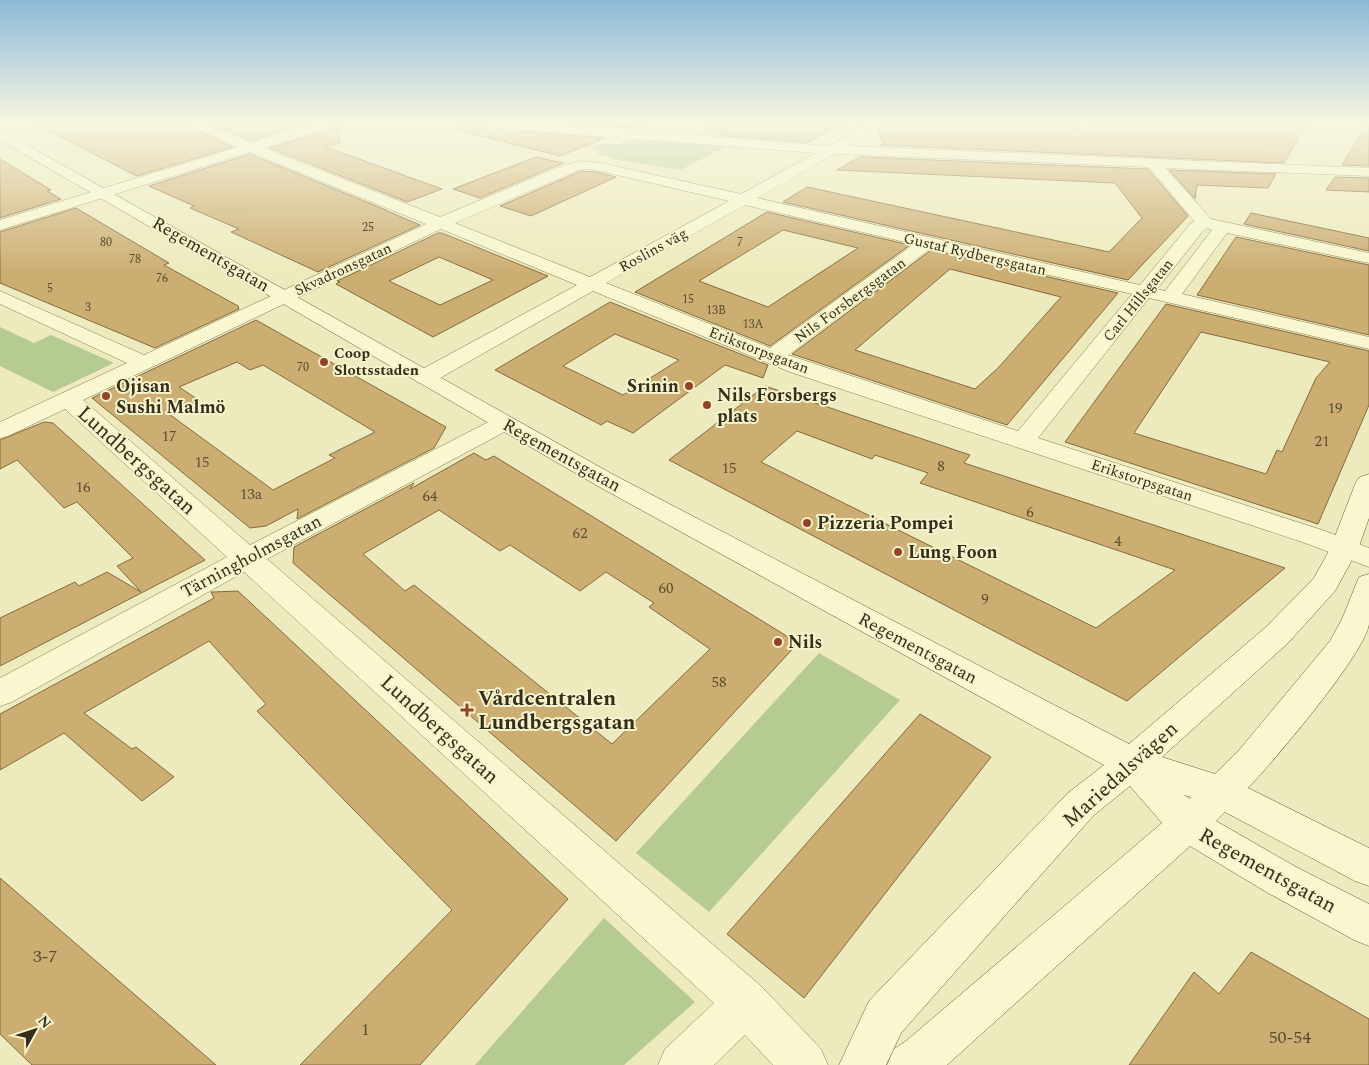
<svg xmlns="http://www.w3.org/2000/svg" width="1369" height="1065" font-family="Spectral,serif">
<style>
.green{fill:#b6cb92}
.building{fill:#ccae73;stroke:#846b3c;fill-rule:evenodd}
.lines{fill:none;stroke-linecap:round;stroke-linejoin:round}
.street-casing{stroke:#857b56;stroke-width:1}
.secondary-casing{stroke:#665c3a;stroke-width:1}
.street{fill:#f8f7d0;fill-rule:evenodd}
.secondary{fill:#f8f7d0;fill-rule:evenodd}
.poi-dot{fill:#944227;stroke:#f5f3cc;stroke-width:2}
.labels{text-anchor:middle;stroke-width:4;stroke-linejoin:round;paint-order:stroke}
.far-number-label{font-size:12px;fill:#5a4e31}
.far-street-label{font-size:15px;fill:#342e1b;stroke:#f5f3cc}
.far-poi-label{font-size:15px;font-weight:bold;fill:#342e1b;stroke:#f5f3cc;text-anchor:start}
.number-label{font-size:15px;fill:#5a4e31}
.street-label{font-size:18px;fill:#342e1b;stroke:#f5f3cc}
.poi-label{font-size:18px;font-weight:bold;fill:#342e1b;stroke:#f5f3cc;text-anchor:start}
.near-number-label{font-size:18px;fill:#5a4e31}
.near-street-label{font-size:21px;fill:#342e1b;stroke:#f5f3cc}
.near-poi-label{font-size:21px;font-weight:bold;fill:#342e1b;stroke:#f5f3cc;text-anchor:start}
</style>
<rect width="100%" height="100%" fill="#edebbd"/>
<path class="green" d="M633 137 730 145 680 170 613 159V157L596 154 600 152 593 148 598 144H619Z
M0 327 34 343 51 335 114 363 53 392 0 366Z
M819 653 900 700 709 912 636 853Z
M604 918 695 1002 624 1065H475Z"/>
<path class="building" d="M31 122H180L233 147 137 176Z
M207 122H310L252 141Z
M458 122H464L472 128 605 138 560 156 457 130Z
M558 122H642V124L630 128Z
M707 122H846L808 142 724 136 706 132Z
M890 122H1041L1085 130 1095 122H1308L1284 163 880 145 884 143 877 131Z
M1368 122 1369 166 1342 165Z
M338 127 340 143 326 147 442 189 407 202 270 148Z
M250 154 386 210H385L420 225 318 272 231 232 239 229 190 208 194 206 149 186Z
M536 157 563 163 480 198 453 189Z
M860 157 1148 169 1188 216 1128 280 783 202 807 187 1109 252 1142 218 1115 183 837 170Z
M0 159 51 190 47 191 61 199 0 218Z
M1169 170 1276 174 1268 188 1197 185 1195 199Z
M581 171 596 172 616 177 531 216 500 206Z
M1335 177 1369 178V192L1326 190Z
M76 208 169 263 164 265 238 306 239 309 155 348 0 283V232Z
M767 212 910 245 770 346 635 292ZM783 230 858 248 768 307 699 281Z
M1251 213 1369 238V251L1244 224Z
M438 233H442L548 276 433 337 336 284 340 282 337 281ZM439 257 493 280 440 305 389 281Z
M1236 237 1369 265V335L1197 295Z
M931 250 1118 293 1007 425 792 354ZM950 269 1061 297 999 367 975 389 855 350Z
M610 302 768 365 763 378 725 365 633 433 607 421 601 425 495 370ZM615 334 679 360 623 395 563 366Z
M1166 304 1369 351V405L1318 524 1065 442ZM1201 332 1330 362 1316 378 1282 452 1277 450 1266 474 1134 433Z
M256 320 446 427 434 448 297 519 298 509 266 526 250 528 92 398ZM237 362 250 370 263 365 375 432 329 455 335 458 273 490 169 414 200 401 179 387Z
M765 386 970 455 964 463 1285 568 1127 701 669 460ZM797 431 872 459 875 455 928 473 920 483 1175 570 1096 628 761 462Z
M44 422 53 423 205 560 0 666V618L75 582 79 586 107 572 141 592 117 566 133 558 77 502 64 508 17 460 0 469V440Z
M474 453 486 460 494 456 798 643 616 841 293 563 294 547 414 483 410 489ZM439 510 500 551 510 545 580 591 606 572 654 603 649 607 710 649 612 744 414 585 405 591 363 554Z
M238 591 568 899 420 1065H300L452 910 257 711 266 704 209 641 84 713 132 749 136 747 174 777 142 801 64 733 0 770V714L214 598 211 592H213Z
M920 714 991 757 804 998 727 934Z
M0 878 216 1065H32L0 1034Z
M1251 952 1369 1019V1065H1129L1194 972 1219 994Z"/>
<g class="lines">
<g class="street-casing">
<path id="street" d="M182 122H201L252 143 318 122H339L338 125 264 148 440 217 564 165 581 161 596 162 741 194 816 153 472 126 466 122H529L829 146 872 122H888L848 146 1369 168V176L1165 168 1211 219 1369 253V263L1227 233 1182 294 1369 337V349L1149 298 1038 438 1325 531 1369 548V567L1305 543 790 372 593 291 433 382 425 384 417 382 414 377 417 372 577 285 441 229 83 400 250 545 496 418 504 416 512 418 516 423 512 428 267 559 762 987 821 1049 828 1065H773L745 1035 714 1065H658L665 1049 714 1003 244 572 12 702 0 706V678L227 557 65 409 8 436 0 438V422L127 363 0 304V291L144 355 426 224 250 152 0 230V220L238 147ZM834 154 1149 167 1195 222 1191 223 1140 285 757 198ZM581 169 596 170 729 201 590 277 455 223ZM745 205 914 244 770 348 606 283ZM1207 228 1212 230 1165 291 1157 289 1203 231ZM931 248 1132 294 1018 431 788 355Z"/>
</g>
<g class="secondary-casing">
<path id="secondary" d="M0 130 614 475 1129 744 1266 627 1314 578 1330 549 1356 482 1360 477 1369 474V518L1358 549 1335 591 1288 643 1162 757 1215 774 1240 749 1330 641 1342 619 1359 577 1369 574C1369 590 1369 608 1369 624 1365 654 1273 762 1248 788L1369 848V886L1355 881 1225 812 1216 821 1296 867 1369 904V946L1354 940 1268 893 1190 846 947 1065H887L894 1049 906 1041 1162 823 1130 786 1094 815 901 1033 886 1065H839L869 1001 1068 793 1104 765 596 485 0 140ZM1184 795 1191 797 1189 799Z"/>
</g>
<use href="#street" class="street"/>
<use href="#secondary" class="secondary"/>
</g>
<linearGradient id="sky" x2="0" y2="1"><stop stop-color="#8bb8d7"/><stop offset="0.45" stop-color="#f7f6e1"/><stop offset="1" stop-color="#f7f6e1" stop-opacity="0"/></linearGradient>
<rect width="1369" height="272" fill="url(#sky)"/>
<g class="poi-dot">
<circle cx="324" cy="362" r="5"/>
<circle cx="689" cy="386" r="5"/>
<circle cx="106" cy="396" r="5"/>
<circle cx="707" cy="405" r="5"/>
<circle cx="807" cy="523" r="5"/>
<circle cx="898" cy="552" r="5"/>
<circle cx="778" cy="642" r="5"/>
<path d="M464.5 702.5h5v5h5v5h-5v5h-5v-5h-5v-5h5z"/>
</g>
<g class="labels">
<g class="far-number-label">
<text x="368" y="231">25</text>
<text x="106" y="246">80</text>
<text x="740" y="246">7</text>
<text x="135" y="263">78</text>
<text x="162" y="282">76</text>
<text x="50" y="292">5</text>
<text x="688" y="303">15</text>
<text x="88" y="311">3</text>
<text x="716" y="314">13B</text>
<text x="753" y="328">13A</text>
<text x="303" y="371">70</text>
</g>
<g class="far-street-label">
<text transform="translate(653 250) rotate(-29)" y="5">Roslins väg</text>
<text transform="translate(975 254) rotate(13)" y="5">Gustaf Rydbergsgatan</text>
<text transform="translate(343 269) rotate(-25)" y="5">Skvadronsgatan</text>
<text transform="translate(850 300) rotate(-36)" y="5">Nils Forsbergsgatan</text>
<text transform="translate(1138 300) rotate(-51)" y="5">Carl Hillsgatan</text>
<text transform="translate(759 350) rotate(21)" y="5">Erikstorpsgatan</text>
<text transform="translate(1142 480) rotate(18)" y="5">Erikstorpsgatan</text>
</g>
<g class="far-poi-label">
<text x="334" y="358">Coop<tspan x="334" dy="17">Slottsstaden</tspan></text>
</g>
<g class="number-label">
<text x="1335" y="413">19</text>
<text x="169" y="441">17</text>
<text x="1322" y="446">21</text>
<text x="202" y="467">15</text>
<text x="941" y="471">8</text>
<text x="729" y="473">15</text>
<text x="83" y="492">16</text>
<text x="251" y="499">13a</text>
<text x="430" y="501">64</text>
<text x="1030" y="517">6</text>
<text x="580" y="538">62</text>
<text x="1118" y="546">4</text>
<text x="666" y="593">60</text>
<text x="985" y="604">9</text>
<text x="719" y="687">58</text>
</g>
<g class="street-label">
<text transform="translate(211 254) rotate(30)" y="6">Regementsgatan</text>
<text transform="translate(562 455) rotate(29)" y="6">Regementsgatan</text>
<text transform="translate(251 556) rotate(-28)" y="6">Tärningholmsgatan</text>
<text transform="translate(918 648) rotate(28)" y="6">Regementsgatan</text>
</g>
<g class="poi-label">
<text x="116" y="392">Ojisan<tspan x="116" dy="21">Sushi Malmö</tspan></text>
<text x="679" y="392" text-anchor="end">Srinin</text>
<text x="717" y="401">Nils Forsbergs<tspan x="717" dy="21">plats</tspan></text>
<text x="817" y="529">Pizzeria Pompei</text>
<text x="908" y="558">Lung Foon</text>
<text x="788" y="648">Nils</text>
</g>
<g class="near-number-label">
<text x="45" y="962">3-7</text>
<text x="365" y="1035">1</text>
<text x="1290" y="1043">50-54</text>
</g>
<g class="near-street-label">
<text transform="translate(137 460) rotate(42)" y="7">Lundbergsgatan</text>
<text transform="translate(440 729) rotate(42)" y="7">Lundbergsgatan</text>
<text transform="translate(1120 774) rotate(-42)" y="7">Mariedalsvägen</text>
<text transform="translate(1268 870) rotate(29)" y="7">Regementsgatan</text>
</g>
<g class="near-poi-label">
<text x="478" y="705">Vårdcentralen<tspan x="478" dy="24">Lundbergsgatan</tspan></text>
</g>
</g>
<g transform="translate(35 1030) rotate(50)" stroke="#f5f3cc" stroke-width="4" paint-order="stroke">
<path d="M0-4L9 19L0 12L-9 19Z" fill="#342e1b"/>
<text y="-8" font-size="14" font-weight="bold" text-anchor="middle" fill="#342e1b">N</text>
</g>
</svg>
